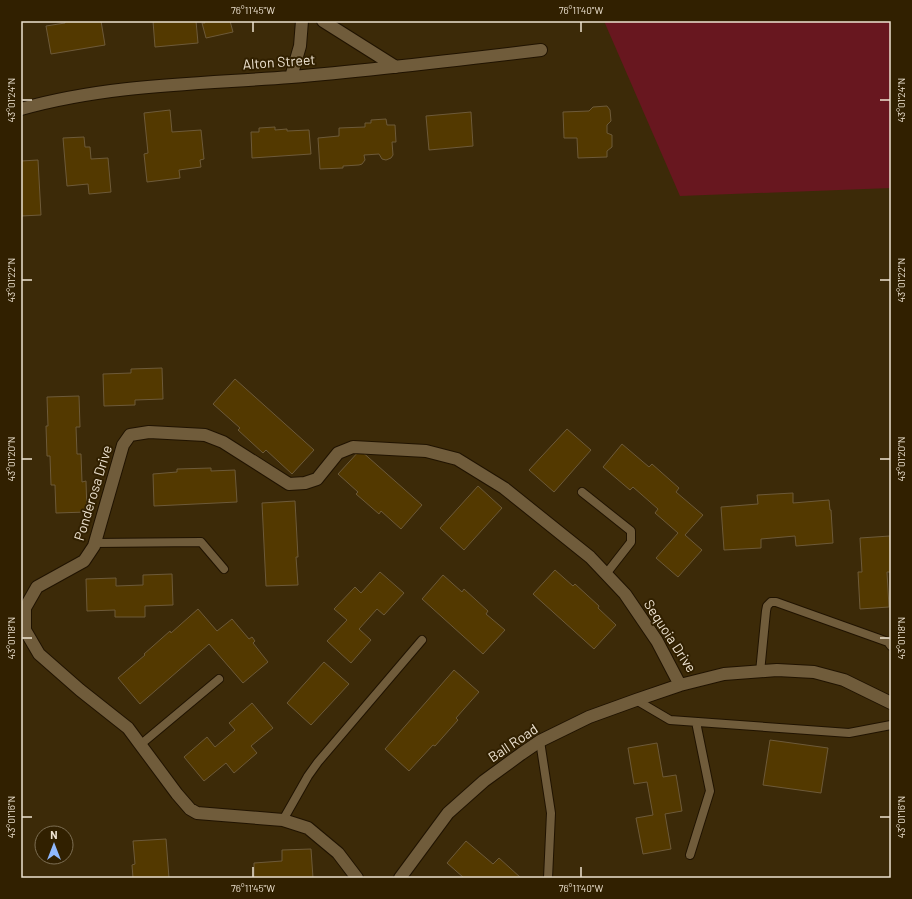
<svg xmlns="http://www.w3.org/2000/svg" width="912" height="899" font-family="Barlow,sans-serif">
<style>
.green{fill:#68171f}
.building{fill:#533900;stroke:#6d5a39}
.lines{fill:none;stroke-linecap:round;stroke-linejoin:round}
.lane-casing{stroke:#201300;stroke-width:10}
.street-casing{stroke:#201300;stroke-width:14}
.lane{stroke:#705c3b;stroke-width:8}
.street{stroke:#705c3b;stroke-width:12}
.ticks{fill:none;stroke:#ede2d0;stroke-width:1.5}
.labels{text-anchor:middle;stroke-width:4;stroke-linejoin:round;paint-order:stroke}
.street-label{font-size:14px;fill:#ede2d0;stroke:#312000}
.neatline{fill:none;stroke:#ede2d0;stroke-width:1.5}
.ticks-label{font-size:10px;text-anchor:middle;fill:#ede2d0}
</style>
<rect width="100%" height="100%" fill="#3c2a08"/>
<path class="green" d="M604 21H891V188L680 196Z"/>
<path class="building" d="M65 21H101L105 45 51 54 46 26 65 23Z
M153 21H196L198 43 155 47Z
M204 21H230L233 32 206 38 202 23H205Z
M607 106 610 110 611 121 607 125V133L612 135V147L607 151V157L578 158 577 138H564L563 112 589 111 593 107Z
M170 110 172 132 201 130 204 159 200 160 201 167 179 170 180 178 147 182 144 154 148 153 144 113Z
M471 112 473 146 429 150 426 116Z
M386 119 387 125H395L396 142H392L393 155 391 158 386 160 382 159 379 154 364 155 365 160 362 164 359 165 343 166V168L320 169 318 138 339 136V128L365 127V123H371V120Z
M275 127V130L287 129V131L309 130 311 154 252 158 251 132H259V128Z
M84 137 85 147H90L91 159 108 158 111 192 89 194 88 184 67 186 63 138Z
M38 160 41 215 21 216V161Z
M162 368 163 399 135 400V405L104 406 103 374 131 373V369Z
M235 379 314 450 292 474 266 450 263 453 238 430 240 428 213 404Z
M79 396 80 427H76L77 454H81L82 482 86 481 87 512 56 513 55 485H51L50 456H47L46 426H48L47 397Z
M567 429 591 450 554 492 529 470Z
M622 444 649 467 652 464 679 488 676 492 703 515 685 535 702 550 678 577 656 558 678 533 655 513 658 509 633 487 630 490 603 467Z
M360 450 422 505 401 529 381 511 379 514 356 494 358 492 338 474Z
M211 468V471L235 470 237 502 154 506 153 474 177 472V469Z
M478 486 502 508 464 550 440 528Z
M793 493V503L829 500 830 510H831L833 543 796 546 795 536 761 539V548L724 550 721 507 758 504 757 495Z
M295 501 298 557H296L298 585 266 586 262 503Z
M890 536 891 572H887L889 607 860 609 858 572H862L860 538Z
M555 570 573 586 575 584 599 606 598 608 616 625 594 649 533 594Z
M380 572 404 593 384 615 377 609 359 629 371 640 351 663 327 641 347 620 334 609 355 587 361 593Z
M172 574 173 605 145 606V617H115V610L87 611 86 579 116 578V586L143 585V575Z
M443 575 462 592 464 589 488 611 486 614 505 630 483 654 422 599Z
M198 609 217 631 232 619 249 639 252 637 255 641 253 643 268 662 243 683 209 644 140 704 118 678 145 655 144 654 170 631 171 633Z
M324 662 349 684 311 725 287 703Z
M454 670 479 692 456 718 458 720 435 746 433 745 409 771 385 749Z
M252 703 273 728 251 746 257 753 234 773 226 763 204 781 184 757 207 737 215 747 235 730 229 723Z
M770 740 828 748 821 793 763 785Z
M657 743 663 777 676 775 682 811 665 814 671 849 643 854 636 818 653 815 647 782 634 784 628 748Z
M166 839 169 878H133L132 865 135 864 133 841Z
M466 841 493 864 499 858 521 878H464L447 863Z
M311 849 313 878H254V863L282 861V850Z"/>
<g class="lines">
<g class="lane-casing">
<path id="lane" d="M582 492 631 531V542L606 574
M95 543 201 542 224 569
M760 672 766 611 767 606 771 602H776L888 642 891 646
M636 700 670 720 849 733 891 725
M540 741 551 813 548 878
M140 745 219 679
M283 820 308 776 318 762 422 640
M690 855 710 791 696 722"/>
</g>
<g class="street-casing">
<path id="street" d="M323 21 396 67
M291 77 300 46 302 21
M21 109C109 84 201 84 291 77 375 70 458 60 541 50
M357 878 338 853 308 828 283 820 197 813 190 809 177 794 128 728 80 690 39 654 25 630V608L37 587 84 561 94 546 123 445 130 435 149 432 205 435 223 442 289 484 305 483 317 479 338 453 353 447 426 451 457 459 504 488 590 557 625 594 657 641 680 685
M400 878 448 813 484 781 521 754 540 741 589 717 636 700 680 685 724 674 777 670 814 672 844 680 891 703"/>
</g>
<use href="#lane" class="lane"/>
<use href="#street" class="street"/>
</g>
<path class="ticks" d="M253 22V32M581 22V32M22 100H32M880 100H890M22 280H32M880 280H890M22 459H32M880 459H890M22 638H32M880 638H890M22 817H32M880 817H890M253 867V877M581 867V877"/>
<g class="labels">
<g class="street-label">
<text transform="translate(279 62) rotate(-4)" y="5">Alton Street</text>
<text transform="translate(93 493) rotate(-73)" y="5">Ponderosa Drive</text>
<text transform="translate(670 636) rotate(57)" y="5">Sequoia Drive</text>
<text transform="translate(513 743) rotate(-34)" y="5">Ball Road</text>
</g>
</g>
<rect width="912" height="899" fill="none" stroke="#312000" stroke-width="44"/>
<g transform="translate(54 845)"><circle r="19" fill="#312000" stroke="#7c6e53"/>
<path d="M0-3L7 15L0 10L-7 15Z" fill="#8fb8fd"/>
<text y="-6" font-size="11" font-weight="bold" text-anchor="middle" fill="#ede2d0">N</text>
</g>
<rect x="22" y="22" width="868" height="855" class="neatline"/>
<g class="ticks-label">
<text x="253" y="14">76°11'45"W</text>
<text x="581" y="14">76°11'40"W</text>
<text transform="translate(11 100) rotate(-90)" y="4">43°01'24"N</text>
<text transform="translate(901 100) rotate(-90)" y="4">43°01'24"N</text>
<text transform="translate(11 280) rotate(-90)" y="4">43°01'22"N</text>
<text transform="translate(901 280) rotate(-90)" y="4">43°01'22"N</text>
<text transform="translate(11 459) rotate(-90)" y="4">43°01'20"N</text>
<text transform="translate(901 459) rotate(-90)" y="4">43°01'20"N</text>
<text transform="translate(11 638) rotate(-90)" y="4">43°01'18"N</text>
<text transform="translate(901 638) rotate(-90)" y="4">43°01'18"N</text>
<text transform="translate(11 817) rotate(-90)" y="4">43°01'16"N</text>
<text transform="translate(901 817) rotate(-90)" y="4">43°01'16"N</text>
<text x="253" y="892">76°11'45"W</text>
<text x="581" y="892">76°11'40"W</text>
</g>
</svg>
